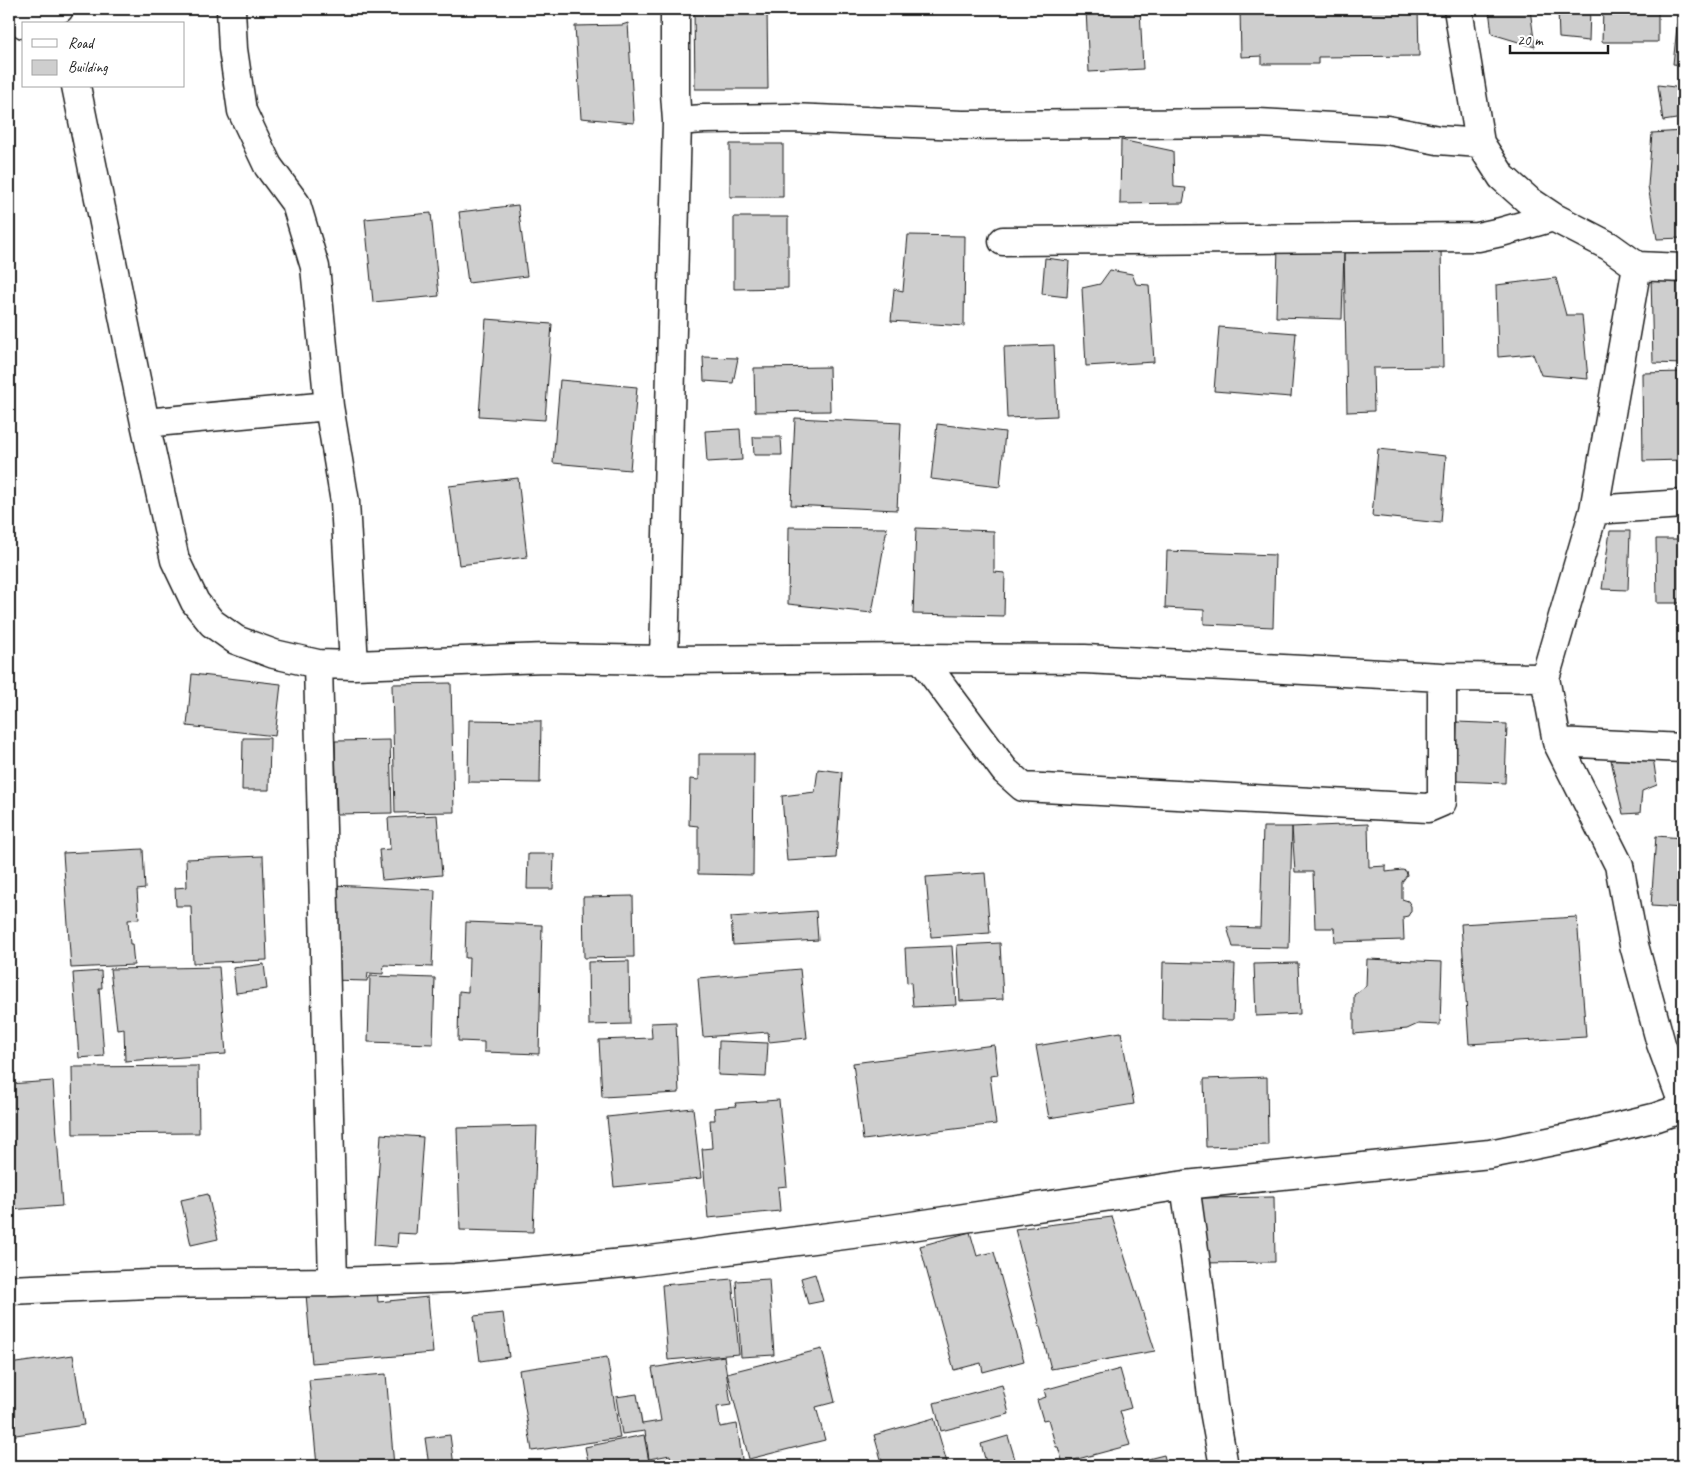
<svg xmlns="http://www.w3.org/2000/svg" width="1692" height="1475" font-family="Caveat,sans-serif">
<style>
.building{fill:#cecece;stroke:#1c1c1c}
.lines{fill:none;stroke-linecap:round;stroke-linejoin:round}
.minor-casing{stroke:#1c1c1c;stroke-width:31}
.minor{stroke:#fff;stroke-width:28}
</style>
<rect width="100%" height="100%" fill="#fff"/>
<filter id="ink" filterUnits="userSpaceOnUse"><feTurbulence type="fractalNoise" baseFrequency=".02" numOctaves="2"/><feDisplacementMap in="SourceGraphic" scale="10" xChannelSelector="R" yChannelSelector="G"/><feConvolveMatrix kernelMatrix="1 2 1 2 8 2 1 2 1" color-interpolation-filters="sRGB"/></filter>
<g filter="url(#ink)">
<path class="building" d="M694 9H767L768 89H695Z
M1086 9H1140L1143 69 1089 72Z
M1240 9H1418L1419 56 1318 57V64H1262V56L1241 57Z
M1489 9H1530L1535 47 1492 34Z
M1558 9H1590L1589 41 1559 38Z
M1603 9H1658V42H1602Z
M1679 9H1683V65L1673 64Z
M628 23 634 123 581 118 575 26 622 25Z
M1658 85 1683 88V118L1663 121Z
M1683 131V238L1657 239 1648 186 1652 133Z
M1121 140 1173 151 1174 187 1186 188 1183 203 1120 204Z
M730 144H783V197H730Z
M518 205 527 276 468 283 459 212Z
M431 213 439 296 373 302 365 219Z
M734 217H788V288L734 289Z
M908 235 965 236 964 326 891 321 894 289 903 291Z
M1278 247 1344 249 1342 319 1276 317Z
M1441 248 1443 367 1373 368 1374 411 1347 412 1344 249Z
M1045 258 1069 261 1067 297 1042 294Z
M1110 270 1132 274 1136 284 1149 285 1154 362 1086 366 1082 288 1100 284Z
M1651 275H1683V364L1653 363Z
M1556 278 1566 315H1582L1588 379 1541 375 1533 354 1498 357 1496 285Z
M486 319 552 324 545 420 479 416Z
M1219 327 1296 333 1291 397 1214 391Z
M1054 345 1057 416 1007 418 1004 347Z
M703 357 738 358 733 383 704 381Z
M829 367 830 411 755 412 754 368Z
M1683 372V460L1643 461 1642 373Z
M560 380 637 387 630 470 553 463Z
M795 418 901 423 897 510 791 505Z
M937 424 1005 432 1000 487 931 479Z
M740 429 742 460 707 462 705 431Z
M753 437H781L782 455H754Z
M1378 449 1446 456 1441 523 1372 516Z
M518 478 527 557 459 565 449 486Z
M789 527 887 528 872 613 788 604Z
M916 528 994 531V572L1005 573 1004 616 913 614Z
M1610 531H1630L1628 590 1602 589Z
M1656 539H1683V603H1657Z
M1167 551 1275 555 1273 627 1204 624V610L1165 608Z
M192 674 281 684 275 736 187 726Z
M451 683 454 812 395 813 392 684Z
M469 720 541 721 540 783 468 782Z
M1457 722 1507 724 1505 783 1455 781Z
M243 738H270L269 790H242Z
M390 740 392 813 337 814 335 741Z
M699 754H754L753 875 698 874V826L689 825 690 779 699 780Z
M1653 757 1657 785 1642 791 1640 813 1623 814 1611 760Z
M818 769 842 772 836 858 787 861 782 796 815 792Z
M437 815 442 875 382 880 379 850 390 849 388 818Z
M1368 824 1369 867 1386 866V872L1402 870 1406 871 1407 875 1402 882V899L1408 901 1411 906V911L1408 916 1403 917 1404 940 1335 942 1334 928H1315L1313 872H1295L1292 827Z
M1263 827H1292L1289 948 1233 947 1227 927 1260 928Z
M1656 836 1683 838V908L1651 906Z
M143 849 145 889 137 890 139 919 128 920 130 944H132L134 965 71 968 63 853Z
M528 854H554L553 889H527Z
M263 856 267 960 193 963 191 906H176L175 888 187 887 186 859Z
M985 873 990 933 931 937 926 877Z
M333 885 435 890 432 967 384 965 383 974 368 973 367 981 329 980Z
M633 896 634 957 584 958 583 897Z
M816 911 818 940 733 945 731 917Z
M1577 917 1586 1037 1469 1044 1461 924Z
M466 922 542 925 539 1054 484 1052V1042L458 1041 459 991 468 992 469 958H465Z
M1000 943 1003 999 960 1001 957 945Z
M952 946 956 1005 913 1007 911 982 907 983 905 948Z
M1367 959 1442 962 1440 1025 1418 1024 1407 1029 1354 1034V995L1366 986Z
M629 961 630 1024 589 1025 588 962Z
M1163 962 1235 964 1233 1020 1162 1019Z
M1298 963 1300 1014 1256 1016 1254 964Z
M264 964 267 989 236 993 233 968Z
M219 967 226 1054 125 1061 124 1028 117 1029 110 969Z
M800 969 807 1038 769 1042 768 1032 703 1037 698 978Z
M101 971 102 988H99L104 1056 79 1058 73 973Z
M370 976 435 978 433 1044 368 1042Z
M676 1022 679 1093 602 1097 599 1040 652 1038 651 1023Z
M1121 1032 1134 1104 1049 1118 1036 1046Z
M719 1041 768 1043 766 1077 718 1075Z
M994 1045 998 1075 990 1076 996 1124 863 1140 853 1063Z
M198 1066 199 1133 73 1134 72 1067Z
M1267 1077 1268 1145 1206 1147 1204 1079Z
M53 1081 62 1206 9 1210V1084Z
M779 1100 787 1186 778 1187 780 1211 708 1218 702 1149 712 1148 710 1120H715L714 1108 736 1106 735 1103Z
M693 1108 701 1178 614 1187 607 1117Z
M537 1126 533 1232 460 1230 457 1128Z
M381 1134 423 1137 416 1234 398 1233 397 1247 374 1245Z
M208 1194 218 1239 191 1245 181 1200Z
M1274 1197 1275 1262 1202 1263 1201 1198Z
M1112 1217 1155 1351 1051 1369 1015 1229Z
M970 1232 977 1256 994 1252 1024 1361 983 1372 981 1363 954 1370 920 1246Z
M815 1274 823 1301 808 1304 801 1278Z
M732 1279 739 1354 668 1360 662 1285Z
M769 1279 774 1355 741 1357 736 1281Z
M377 1288 378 1302 428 1297 433 1353 312 1363 306 1294Z
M503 1313 509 1357 480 1361 474 1316Z
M822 1349 835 1402 816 1407 825 1440 749 1459 727 1373Z
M73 1355 84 1425 9 1436V1364Z
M724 1356 731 1405 717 1407 720 1427 737 1424 743 1466H672L670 1455 649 1459 645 1431 622 1434 616 1397 637 1394 642 1424 661 1421 652 1368Z
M607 1357 620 1438 532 1451 519 1370Z
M1120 1369 1131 1408 1120 1411 1130 1445 1063 1463 1058 1447H1056L1048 1419 1043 1420 1037 1400 1046 1397 1044 1390Z
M386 1374 394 1466H317L309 1380Z
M1002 1385 1009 1414 941 1431 934 1403Z
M934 1418 948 1466H883L874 1435Z
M450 1435 454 1466H429L425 1438Z
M644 1435 649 1462 666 1459 668 1466H589L585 1447Z
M1008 1436 1017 1466H987L981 1444Z
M1164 1455 1167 1466H1120Z"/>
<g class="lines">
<g class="minor-casing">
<path id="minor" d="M231 9 233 49 242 111 268 166 296 204 315 267 329 406 345 502 354 665
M675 9V93L677 121 704 119 791 118 963 125 1258 123 1387 130 1438 140 1480 143 1502 177 1529 201 1553 217 1609 246 1637 266 1683 268
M1458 9 1480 143
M24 24 59 9
M76 86 145 423 175 560 195 602 212 623 236 640 274 654 318 664 354 665 546 658 664 660 921 658 1085 659 1442 677 1545 678 1557 742 1619 865 1634 945 1661 1044 1683 1104
M1003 241 1478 237 1501 232 1553 217
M145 423 329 406
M1594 510 1683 504
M921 658 1005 771 1023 787 1428 808 1442 802V677
M664 660 677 121
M318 664 333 1282
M1545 678 1594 510 1637 266
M1557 742 1683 748
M1185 1185 1200 1293 1213 1405 1224 1466
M9 1290 149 1284 333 1282 455 1278 635 1262 891 1229 1185 1185 1490 1154 1587 1134 1657 1117 1683 1108"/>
</g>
<use href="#minor" class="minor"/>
</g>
</g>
<rect width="1692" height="1475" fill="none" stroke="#fff" stroke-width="30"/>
<rect x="15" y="15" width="1662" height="1445" fill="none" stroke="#1c1c1c" stroke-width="2" filter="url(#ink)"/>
<rect x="22" y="22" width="162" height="65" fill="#ffffff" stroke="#a4a4a4"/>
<rect x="32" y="39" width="25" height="8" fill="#ffffff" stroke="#a4a4a4"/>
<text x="68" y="48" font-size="15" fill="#1c1c1c">Road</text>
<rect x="32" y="60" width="25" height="15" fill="#cecece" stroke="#a4a4a4"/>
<text x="68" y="72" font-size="15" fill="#1c1c1c">Building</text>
<path d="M1510 45v8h98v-8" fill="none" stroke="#1c1c1c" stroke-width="2.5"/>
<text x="1517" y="45" font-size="15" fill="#1c1c1c" stroke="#ffffff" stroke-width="4" paint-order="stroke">20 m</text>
</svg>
